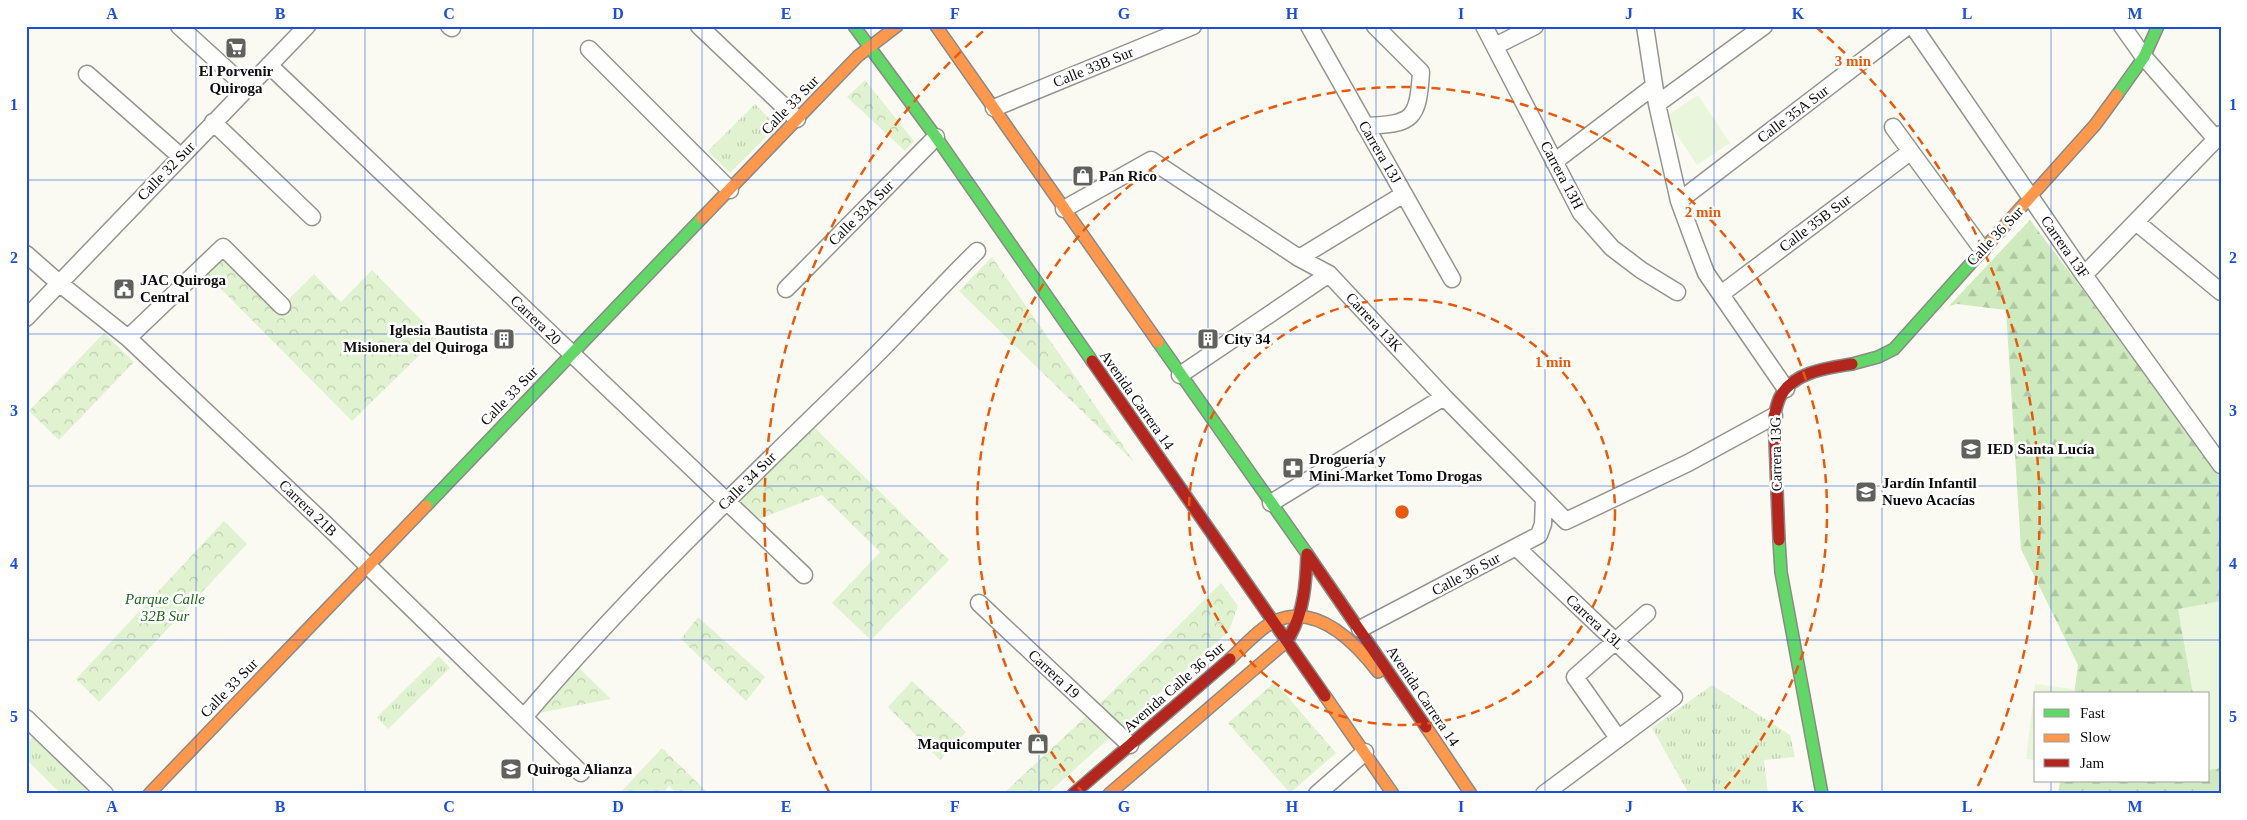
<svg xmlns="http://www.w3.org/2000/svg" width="2247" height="820" font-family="'Times New Roman',serif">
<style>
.grass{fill:url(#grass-tufts)}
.forest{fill:url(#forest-firs)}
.park{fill:url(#park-crowns)}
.pitch{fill:#eaf6db}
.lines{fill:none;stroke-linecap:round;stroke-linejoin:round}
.street-casing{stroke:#949490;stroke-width:19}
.fast-casing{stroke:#8b8a87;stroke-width:14}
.slow-casing{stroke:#8b8a87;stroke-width:14}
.jam-casing{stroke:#8b8a87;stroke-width:14}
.street{stroke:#fefefd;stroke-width:16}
.fast{stroke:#63d668;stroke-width:11}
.slow{stroke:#ff974d;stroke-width:11}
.jam{stroke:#b3261e;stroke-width:11}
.grid{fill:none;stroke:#1d4ed8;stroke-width:1;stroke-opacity:0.55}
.ring{fill:none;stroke:#e8590c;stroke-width:2.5;stroke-dasharray:9 6}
.labels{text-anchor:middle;stroke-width:5;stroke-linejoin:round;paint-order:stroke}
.street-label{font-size:15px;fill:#0d0d0d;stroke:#fff}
.poi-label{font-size:15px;font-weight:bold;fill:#0d0d0d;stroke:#fff;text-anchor:start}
.park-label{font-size:15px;font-style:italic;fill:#1e691a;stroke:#fff}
.centre{fill:#e8590c;stroke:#fff;stroke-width:2.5}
.ring-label{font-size:15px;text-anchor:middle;font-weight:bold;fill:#e8590c;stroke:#fff;stroke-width:5;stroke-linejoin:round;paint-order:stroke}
.neatline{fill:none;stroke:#1d4ed8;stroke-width:2}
.grid-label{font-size:16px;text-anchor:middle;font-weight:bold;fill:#1d4ed8}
</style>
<defs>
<pattern id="grass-tufts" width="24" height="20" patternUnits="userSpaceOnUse" patternTransform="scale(1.25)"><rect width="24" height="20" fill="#e0f2d0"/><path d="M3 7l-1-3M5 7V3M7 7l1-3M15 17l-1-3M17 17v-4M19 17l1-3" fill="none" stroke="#bfceb1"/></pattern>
<pattern id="forest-firs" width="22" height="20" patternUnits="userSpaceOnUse" patternTransform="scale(1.25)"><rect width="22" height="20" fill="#ceeabe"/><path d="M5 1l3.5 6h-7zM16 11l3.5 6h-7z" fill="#b0c8a2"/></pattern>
<pattern id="park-crowns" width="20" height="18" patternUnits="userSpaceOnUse" patternTransform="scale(1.25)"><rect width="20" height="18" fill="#e0f2d0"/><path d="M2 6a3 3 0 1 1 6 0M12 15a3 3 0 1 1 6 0" fill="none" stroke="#bfceb1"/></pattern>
</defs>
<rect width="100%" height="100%" fill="#fbfaf2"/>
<path class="grass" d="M755 104 777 126 730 173 708 151Z
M439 656 450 668 388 729 377 717Z
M1712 685 1790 735 1795 757 1764 760 1768 794H1689L1652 728Z
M34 736 93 794H61L26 759V744Z"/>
<path class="forest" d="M2030 220 2221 473V794H2058L2060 781H2208V694H2074L2078 665 2021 549 2006 310 1957 304 1949 306Z"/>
<path class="park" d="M865 80 914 141 905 151 847 97Z
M223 247 282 306 314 274 341 302 372 270 438 337 352 421 200 268Z
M992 257 1135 463 959 291Z
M104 333 134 362 59 440 29 411Z
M810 423 949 560 871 640 832 603 880 552 822 495 756 520 736 499Z
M224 521 247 544 99 702 76 679Z
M1221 583 1238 606 1229 631 1047 794H1003L1113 691Z
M698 617 765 677 746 701 681 639Z
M578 667 611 699 533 714Z
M912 681 966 732 940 760 888 707Z
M1275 682 1336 753 1290 793 1228 723Z
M662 748 709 794H677L669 786 662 794H619Z"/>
<path class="pitch" d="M1698 95 1730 143 1697 165 1665 117Z
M2221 601V768L2208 770V694H2193L2178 609Z
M2035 684 2074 689 2073 694H2036V760L2026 759Z"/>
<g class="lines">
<g class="street-casing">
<path id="street" d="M179 26 247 88
M449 26 452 28
M699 26 797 119
M1309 26 1452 279
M1484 26 1581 213 1612 248 1641 270 1677 292
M1645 26 1657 104 1679 201 1693 239 1706 273 1786 389
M1913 26 2084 275 2221 465
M2122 26 2144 57 2216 139
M1495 46 1535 26
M589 49 730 190
M269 65 804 575
M87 74 180 156
M1657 104 1764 26
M994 108 1193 26
M213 122 312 217
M1365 126C1413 124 1418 120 1421 72L1375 26
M1893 127 1982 249
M1554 162 1654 86
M1679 201 1908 26
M1064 209 1151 160 1299 258 1329 274 1444 397 1566 521 1688 463 1774 416
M2136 222 2221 292
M26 254 59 283 128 338 324 523 581 773
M1299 258 1404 194
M2084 275 2221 134
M786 289 936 137
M1721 294 1910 152
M26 318 307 26
M128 338 223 247 282 306
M1180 375 1329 274
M1271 503 1444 397
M1516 547 1674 697 1544 794
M979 603 1130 745
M1360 629 1539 535 1543 524 1544 499
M524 717C630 592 749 479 866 365 904 328 939 288 977 251
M26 718 105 794
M1618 738 1575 677 1647 613
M1317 794 1365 752"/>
</g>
<g class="fast-casing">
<path id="fast" d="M854 26 936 137 1092 361
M2117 95 2144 57 2158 26
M1158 342 1308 555
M1852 364 1878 357 1894 349 1990 242
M426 506 702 218
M1779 540 1781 572 1822 794"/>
</g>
<g class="slow-casing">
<path id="slow" d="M936 26 1158 342
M702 218 858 56 897 26
M1990 242 2095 125 2117 95
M1230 659C1242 648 1261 627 1275 621 1317 603 1355 642 1378 672
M1325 696 1393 794
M1426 727 1471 794
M149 794 426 506
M1109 794 1287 641 1290 636"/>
</g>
<g class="jam-casing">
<path id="jam" d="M1092 361 1325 696
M1779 540 1774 416C1776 410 1777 403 1780 397 1793 372 1827 368 1852 364
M1308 555 1426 727
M1290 636C1304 611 1306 583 1307 554
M1073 794 1230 659"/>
</g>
<use href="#street" class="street"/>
<use href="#fast" class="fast"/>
<use href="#slow" class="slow"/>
<use href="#jam" class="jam"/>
</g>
<path class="grid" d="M196 26V794M365 26V794M533 26V794M702 26V794M871 26V794M1039 26V794M1208 26V794M1376 26V794M1545 26V794M1714 26V794M1882 26V794M2051 26V694M26 180H2221M26 334H2221M26 486H2221M26 640H2221M2051 781V794"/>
<g class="ring">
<circle cx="1402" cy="512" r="213"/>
<path d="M1084 794A425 425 0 1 1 1720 794"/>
<path d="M829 792A638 638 0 0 1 988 27M1816 27A638 638 0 0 1 1975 792"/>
</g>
<defs>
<g id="supermarket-square" transform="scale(1.125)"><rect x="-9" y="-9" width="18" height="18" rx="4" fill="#60605d" stroke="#fff"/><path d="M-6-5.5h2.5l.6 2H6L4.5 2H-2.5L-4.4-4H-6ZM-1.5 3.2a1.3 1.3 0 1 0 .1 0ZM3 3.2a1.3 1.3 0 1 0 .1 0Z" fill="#fff"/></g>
<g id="shop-square" transform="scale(1.125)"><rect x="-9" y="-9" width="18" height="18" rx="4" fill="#60605d" stroke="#fff"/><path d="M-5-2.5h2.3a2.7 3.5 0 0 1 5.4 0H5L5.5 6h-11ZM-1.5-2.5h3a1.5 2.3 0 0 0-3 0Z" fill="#fff"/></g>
<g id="civic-square" transform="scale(1.125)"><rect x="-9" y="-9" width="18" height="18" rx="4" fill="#60605d" stroke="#fff"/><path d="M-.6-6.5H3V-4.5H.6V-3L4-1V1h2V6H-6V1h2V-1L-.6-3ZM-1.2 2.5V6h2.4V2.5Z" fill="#fff"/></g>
<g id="building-square" transform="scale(1.125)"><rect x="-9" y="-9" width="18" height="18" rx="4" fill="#60605d" stroke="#fff"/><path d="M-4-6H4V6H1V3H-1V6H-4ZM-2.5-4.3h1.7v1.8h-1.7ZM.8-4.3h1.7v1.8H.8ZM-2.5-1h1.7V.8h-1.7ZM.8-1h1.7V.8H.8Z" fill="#fff"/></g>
<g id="school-square" transform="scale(1.125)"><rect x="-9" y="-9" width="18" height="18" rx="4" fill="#60605d" stroke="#fff"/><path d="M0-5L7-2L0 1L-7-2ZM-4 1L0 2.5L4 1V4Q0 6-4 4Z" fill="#fff"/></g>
<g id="pharmacy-square" transform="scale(1.125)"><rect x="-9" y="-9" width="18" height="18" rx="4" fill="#60605d" stroke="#fff"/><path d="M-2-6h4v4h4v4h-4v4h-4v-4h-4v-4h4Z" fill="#fff"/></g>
</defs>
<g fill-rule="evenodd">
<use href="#supermarket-square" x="236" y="48"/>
<use href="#shop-square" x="1083" y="176"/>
<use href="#civic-square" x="124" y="289"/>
<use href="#building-square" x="504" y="339"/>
<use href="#building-square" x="1208" y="339"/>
<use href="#school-square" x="1971" y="449"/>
<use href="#pharmacy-square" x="1293" y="468"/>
<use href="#school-square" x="1866" y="492"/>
<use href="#shop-square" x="1038" y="744"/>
<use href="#school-square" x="511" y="769"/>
</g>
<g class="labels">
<g class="street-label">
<text transform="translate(1093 67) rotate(-22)" y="5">Calle 33B Sur</text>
<text transform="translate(790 105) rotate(-46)" y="5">Calle 33 Sur</text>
<text transform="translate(1793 114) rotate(-37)" y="5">Calle 35A Sur</text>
<text transform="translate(1380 152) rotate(60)" y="5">Carrera 13J</text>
<text transform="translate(166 171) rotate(-46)" y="5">Calle 32 Sur</text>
<text transform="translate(1562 175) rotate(62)" y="5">Carrera 13H</text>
<text transform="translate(861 213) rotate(-45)" y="5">Calle 33A Sur</text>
<text transform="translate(1815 223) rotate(-37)" y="5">Calle 35B Sur</text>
<text transform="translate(1995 236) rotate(-47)" y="5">Calle 36 Sur</text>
<text transform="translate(2065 247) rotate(55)" y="5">Carrera 13F</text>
<text transform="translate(536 320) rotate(44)" y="5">Carrera 20</text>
<text transform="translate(1374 322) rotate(47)" y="5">Carrera 13K</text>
<text transform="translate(509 396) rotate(-46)" y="5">Calle 33 Sur</text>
<text transform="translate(1137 400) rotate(55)" y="5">Avenida Carrera 14</text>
<text transform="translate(1776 454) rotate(-91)" y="5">Carrera 13G</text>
<text transform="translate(747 481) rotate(-45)" y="5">Calle 34 Sur</text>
<text transform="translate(308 508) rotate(44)" y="5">Carrera 21B</text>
<text transform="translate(1466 574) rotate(-28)" y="5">Calle 36 Sur</text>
<text transform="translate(1595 622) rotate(43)" y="5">Carrera 13L</text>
<text transform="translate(1054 674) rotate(43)" y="5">Carrera 19</text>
<text transform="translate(1174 687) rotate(-41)" y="5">Avenida Calle 36 Sur</text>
<text transform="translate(229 688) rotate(-46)" y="5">Calle 33 Sur</text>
<text transform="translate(1423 696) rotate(56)" y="5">Avenida Carrera 14</text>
</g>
<g class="poi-label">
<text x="236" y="76" text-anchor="middle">El Porvenir<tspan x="236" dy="17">Quiroga</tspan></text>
<text x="1099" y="181">Pan Rico</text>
<text x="140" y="285">JAC Quiroga<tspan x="140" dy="17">Central</tspan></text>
<text x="488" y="335" text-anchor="end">Iglesia Bautista<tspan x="488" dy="17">Misionera del Quiroga</tspan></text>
<text x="1224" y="344">City 34</text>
<text x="1987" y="454">IED Santa Lucía</text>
<text x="1309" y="464">Droguería y<tspan x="1309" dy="17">Mini-Market Tomo Drogas</tspan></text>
<text x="1882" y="488">Jardín Infantil<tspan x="1882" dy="17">Nuevo Acacías</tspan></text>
<text x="1022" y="749" text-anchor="end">Maquicomputer</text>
<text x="527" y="774">Quiroga Alianza</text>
</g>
<g class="park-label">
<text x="165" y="604">Parque Calle<tspan x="165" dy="17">32B Sur</tspan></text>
</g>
</g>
<circle cx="1402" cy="512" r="8" class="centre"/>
<g class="ring-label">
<text x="1853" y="66">3 min</text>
<text x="1703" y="217">2 min</text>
<text x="1553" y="367">1 min</text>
</g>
<rect width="2247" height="820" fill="none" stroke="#ffffff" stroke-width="55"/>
<rect x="2034" y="692" width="175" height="90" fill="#ffffff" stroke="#9e9e9e"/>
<rect x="2044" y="709" width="25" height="8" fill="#63d668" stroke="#9e9e9e"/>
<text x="2080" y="718" font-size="15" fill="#0d0d0d">Fast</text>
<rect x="2044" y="734" width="25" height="8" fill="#ff974d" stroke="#9e9e9e"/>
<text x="2080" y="742" font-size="15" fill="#0d0d0d">Slow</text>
<rect x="2044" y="759" width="25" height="8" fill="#b3261e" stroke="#9e9e9e"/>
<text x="2080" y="768" font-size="15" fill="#0d0d0d">Jam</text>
<rect x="28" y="28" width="2192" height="764" class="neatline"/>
<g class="grid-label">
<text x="112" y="19">A</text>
<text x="280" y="19">B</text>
<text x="449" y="19">C</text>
<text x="618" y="19">D</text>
<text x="786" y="19">E</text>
<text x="955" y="19">F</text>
<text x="1124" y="19">G</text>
<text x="1292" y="19">H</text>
<text x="1461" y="19">I</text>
<text x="1629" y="19">J</text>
<text x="1798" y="19">K</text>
<text x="1967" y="19">L</text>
<text x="2135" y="19">M</text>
<text x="14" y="110">1</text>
<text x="2233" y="110">1</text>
<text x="14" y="263">2</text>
<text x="2233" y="263">2</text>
<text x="14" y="416">3</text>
<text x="2233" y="416">3</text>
<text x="14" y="569">4</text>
<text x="2233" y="569">4</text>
<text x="14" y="722">5</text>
<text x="2233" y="722">5</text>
<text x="112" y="812">A</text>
<text x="280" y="812">B</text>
<text x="449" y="812">C</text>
<text x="618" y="812">D</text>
<text x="786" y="812">E</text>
<text x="955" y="812">F</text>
<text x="1124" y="812">G</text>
<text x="1292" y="812">H</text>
<text x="1461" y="812">I</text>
<text x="1629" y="812">J</text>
<text x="1798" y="812">K</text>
<text x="1967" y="812">L</text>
<text x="2135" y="812">M</text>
</g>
</svg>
